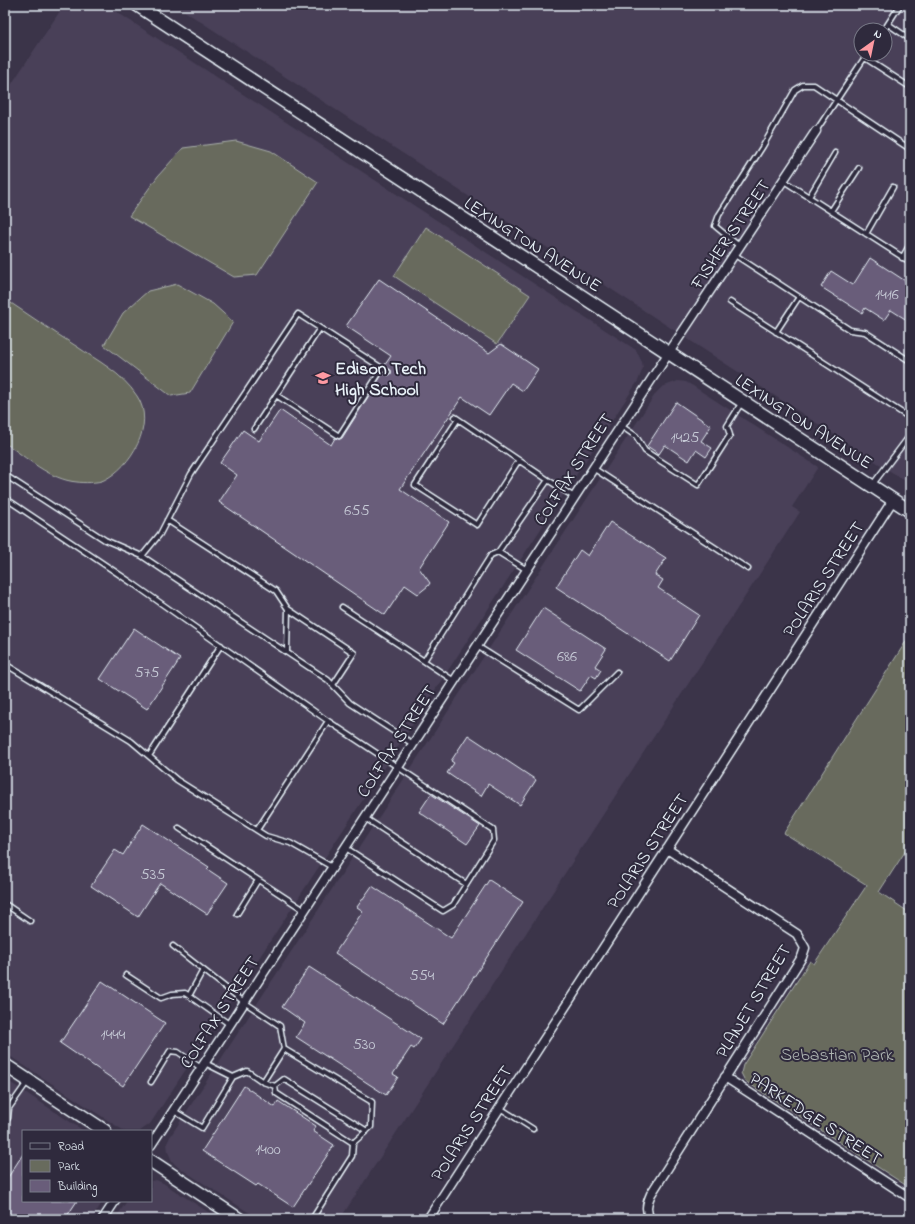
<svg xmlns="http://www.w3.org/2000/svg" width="915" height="1224" font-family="'Indie Flower',sans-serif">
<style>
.built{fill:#494058;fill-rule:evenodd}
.green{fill:#686b5d;stroke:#a8aeaa}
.building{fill:#695d7a;stroke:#e8f1f8}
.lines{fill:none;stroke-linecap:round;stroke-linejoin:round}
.lane-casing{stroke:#e8f1f8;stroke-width:7}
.street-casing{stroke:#e8f1f8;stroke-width:11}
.secondary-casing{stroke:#e8f1f8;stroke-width:15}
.lane{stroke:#2f2a3d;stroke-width:4}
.street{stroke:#2f2a3d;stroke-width:8}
.secondary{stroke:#2f2a3d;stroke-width:12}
.labels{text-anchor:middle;stroke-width:4;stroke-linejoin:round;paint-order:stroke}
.number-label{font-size:16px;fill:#c8ccd8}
.street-label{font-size:18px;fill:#e8f1f8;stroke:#2f2a3d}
.poi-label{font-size:18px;font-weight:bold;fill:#e8f1f8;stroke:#2f2a3d;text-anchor:start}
.park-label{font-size:18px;fill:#aeb5b2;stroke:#2f2a3d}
</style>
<rect width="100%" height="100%" fill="#3b3449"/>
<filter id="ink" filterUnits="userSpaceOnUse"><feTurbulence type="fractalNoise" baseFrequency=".025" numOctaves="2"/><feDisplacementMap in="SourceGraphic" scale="8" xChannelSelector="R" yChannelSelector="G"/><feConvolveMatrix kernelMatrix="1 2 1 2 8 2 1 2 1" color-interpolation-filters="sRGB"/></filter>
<g filter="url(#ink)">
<path class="built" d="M64 5H106L636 350 642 362 643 368 638 381 150 1124 140 1131H125L118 1127 5 1053V94Z
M175 5H910V484ZM861 30H885V54H861Z
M678 381 686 382 693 386 818 467 792 507 800 512 340 1219H259L178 1167 172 1161 168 1152 167 1143 170 1137 656 393 662 387Z
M5 1079 84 1131H23V1201H103L92 1219H5Z
M156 1180 163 1183 219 1219H115L127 1201H151V1181Z"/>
<path class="green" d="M236 141 271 151 318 182 257 275 234 277 129 216 158 176 183 148Z
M426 227 530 295 497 344 394 276Z
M177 284 213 304 233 322 190 393 171 396 104 345 123 313 148 291Z
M5 299C29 315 52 331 76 346 98 361 122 373 137 396 156 424 131 467 104 480 98 483 83 483 77 482 50 480 26 457 5 443Z
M910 635V844L879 892 910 913V1188L745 1081 741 1073 743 1065 810 961 814 964 867 885 784 833Z"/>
<path class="building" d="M870 258 910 284V322L891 310 884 320 865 308 862 313 821 287 831 271 853 285Z
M379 279 489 353 501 344 538 369 523 391 511 383 489 415 462 397 400 489 449 522 419 568 430 583 428 586 418 594 405 585 385 615 219 502 237 475 220 463 243 430 259 441 280 410 331 445 335 438 339 439 342 438 383 373 387 375 391 374V370L384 366 391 356 346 326Z
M676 402 711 426 701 441 712 448 706 457 696 450 689 461 665 445 659 454 647 446Z
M610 522 666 558 655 575 663 580 658 588 699 615 670 661 556 587 580 550 588 556Z
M543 608 606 649 595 666 601 670 596 678 591 675 580 691 516 650Z
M134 628 180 659 147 709 100 679Z
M468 735 536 780 520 805 488 784 481 796 447 773 454 763 451 761Z
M431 794 480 826 467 844 419 812Z
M143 824 209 867 207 869 228 883 207 914 160 883 138 917 91 886 115 850 123 855Z
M489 880 523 902 443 1024 335 953 363 911 357 907 372 886 451 938Z
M309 967 421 1039 414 1049 411 1047 393 1074 398 1077 386 1095 296 1037 305 1023 282 1007Z
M102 981 165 1023 123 1086 60 1043Z
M244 1086 275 1107 278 1101 316 1126 313 1131 334 1145 293 1207 258 1184 256 1186 202 1151Z
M23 1154V1201H77L65 1219H15L5 1212V1182Z"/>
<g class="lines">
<g class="lane-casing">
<path id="lane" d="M888 24 910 39
M884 30 900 5
M865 58 910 87
M816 131 867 54
M784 181 910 262
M809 197 835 153
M831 211 859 168
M866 234 893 187
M739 246 715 226 719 215 763 146 795 90 803 85H814L910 149
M735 255 850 330 865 332 910 361
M902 258 910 244
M730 302 910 418
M776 332 799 297
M276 395 339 436 382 369
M455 417 548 480
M458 419 415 485 477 525 519 460
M621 426 636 436 645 451 698 485 730 435 727 426 742 402
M254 429 320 328
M593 468 748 569
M5 475 105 540 142 556 328 680 350 703 413 744
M873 484 910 435
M5 498 135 585 328 721 493 830 494 840 453 905 443 911 346 848
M167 520 276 591 288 609
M498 552 527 570
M142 556 160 534 191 474 298 314 388 372
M342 607 424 661
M477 646 579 710 617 672
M287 652 288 609 354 653 333 685
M5 664 131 741 177 780 266 836 290 843 332 867
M454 681 424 661 491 555 498 552 548 480 574 497
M149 756 221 645
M365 818 466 884
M179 828 304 910
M257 830 328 721
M5 904 30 921
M237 914 258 880
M173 946 244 1002 280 1026 284 1049 263 1082
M126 975 161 998 172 994 185 993 229 1024
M189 996 203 970
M284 1049 372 1102 371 1127 353 1143 352 1156 312 1219
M205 1063 233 1077 247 1071 263 1082 275 1086 284 1079 367 1131
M151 1082 170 1051 178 1052 201 1068
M275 1086 276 1093 353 1143
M500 1108 533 1129
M174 1111 202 1128 233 1077
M5 1123 8 1118 9 1108 28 1081"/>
</g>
<g class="street-casing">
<path id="street" d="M725 1077 910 1198
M151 1145 668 354 816 131
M103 1219 115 1201
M428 1219 893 500
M650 1219C645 1210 647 1203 651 1194L802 957 805 948 797 934 667 849"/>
</g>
<g class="secondary-casing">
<path id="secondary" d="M137 5 910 511
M5 1065 105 1131
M151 1161 239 1219"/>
</g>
<use href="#lane" class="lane"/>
<use href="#street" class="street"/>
<use href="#secondary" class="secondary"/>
</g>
</g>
<defs>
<g id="school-bare" transform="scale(1.2)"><path d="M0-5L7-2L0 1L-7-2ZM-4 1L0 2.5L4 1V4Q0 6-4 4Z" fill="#ff9aa2" stroke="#2f2a3d" stroke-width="2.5" paint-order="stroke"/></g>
</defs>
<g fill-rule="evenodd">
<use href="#school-bare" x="323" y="378"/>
</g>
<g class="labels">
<g class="number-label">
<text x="887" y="299">1416</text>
<text x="685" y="442">1425</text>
<text x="357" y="515">655</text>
<text x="567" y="661">686</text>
<text x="147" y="677">575</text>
<text x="153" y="879">535</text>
<text x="422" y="980">554</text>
<text x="113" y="1039">1444</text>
<text x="364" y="1049">530</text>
<text x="268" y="1154">1400</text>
</g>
<g class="street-label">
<text transform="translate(730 234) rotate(-56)" y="6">FISHER STREET</text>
<text transform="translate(533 244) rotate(33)" y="6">LEXINGTON AVENUE</text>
<text transform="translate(804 421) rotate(33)" y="6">LEXINGTON AVENUE</text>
<text transform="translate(573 469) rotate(-57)" y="6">COLFAX STREET</text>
<text transform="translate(823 579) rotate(-57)" y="6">POLARIS STREET</text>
<text transform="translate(396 741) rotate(-57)" y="6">COLFAX STREET</text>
<text transform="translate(647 851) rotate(-57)" y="6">POLARIS STREET</text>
<text transform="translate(753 1001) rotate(-59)" y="6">PLANET STREET</text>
<text transform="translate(219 1012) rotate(-57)" y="6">COLFAX STREET</text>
<text transform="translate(816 1118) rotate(33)" y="6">PARKEDGE STREET</text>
<text transform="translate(471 1123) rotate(-57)" y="6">POLARIS STREET</text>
</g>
<g class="poi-label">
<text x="335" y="374">Edison Tech<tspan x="335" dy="21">High School</tspan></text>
</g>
<g class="park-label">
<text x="837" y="1060">Sebastian Park</text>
</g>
</g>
<rect width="915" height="1224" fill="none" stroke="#2f2a3d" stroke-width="20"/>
<rect x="10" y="10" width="895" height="1204" fill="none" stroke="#e8f1f8" stroke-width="1.5" filter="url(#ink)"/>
<rect x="22" y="1130" width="130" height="72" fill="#2f2a3d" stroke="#797a88"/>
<rect x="30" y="1143" width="20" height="6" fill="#2f2a3d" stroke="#797a88"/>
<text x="58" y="1150" font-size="12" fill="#e8f1f8">Road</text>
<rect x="30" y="1160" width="20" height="12" fill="#686b5d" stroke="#797a88"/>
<text x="58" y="1170" font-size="12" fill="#e8f1f8">Park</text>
<rect x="30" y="1180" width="20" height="12" fill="#695d7a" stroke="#797a88"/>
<text x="58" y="1190" font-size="12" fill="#e8f1f8">Building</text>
<g transform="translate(873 42) rotate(33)"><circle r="19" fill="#2f2a3d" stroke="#797a88"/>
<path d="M0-3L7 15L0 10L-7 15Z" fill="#ff9aa2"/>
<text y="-6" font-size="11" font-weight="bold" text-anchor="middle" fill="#e8f1f8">N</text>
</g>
</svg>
